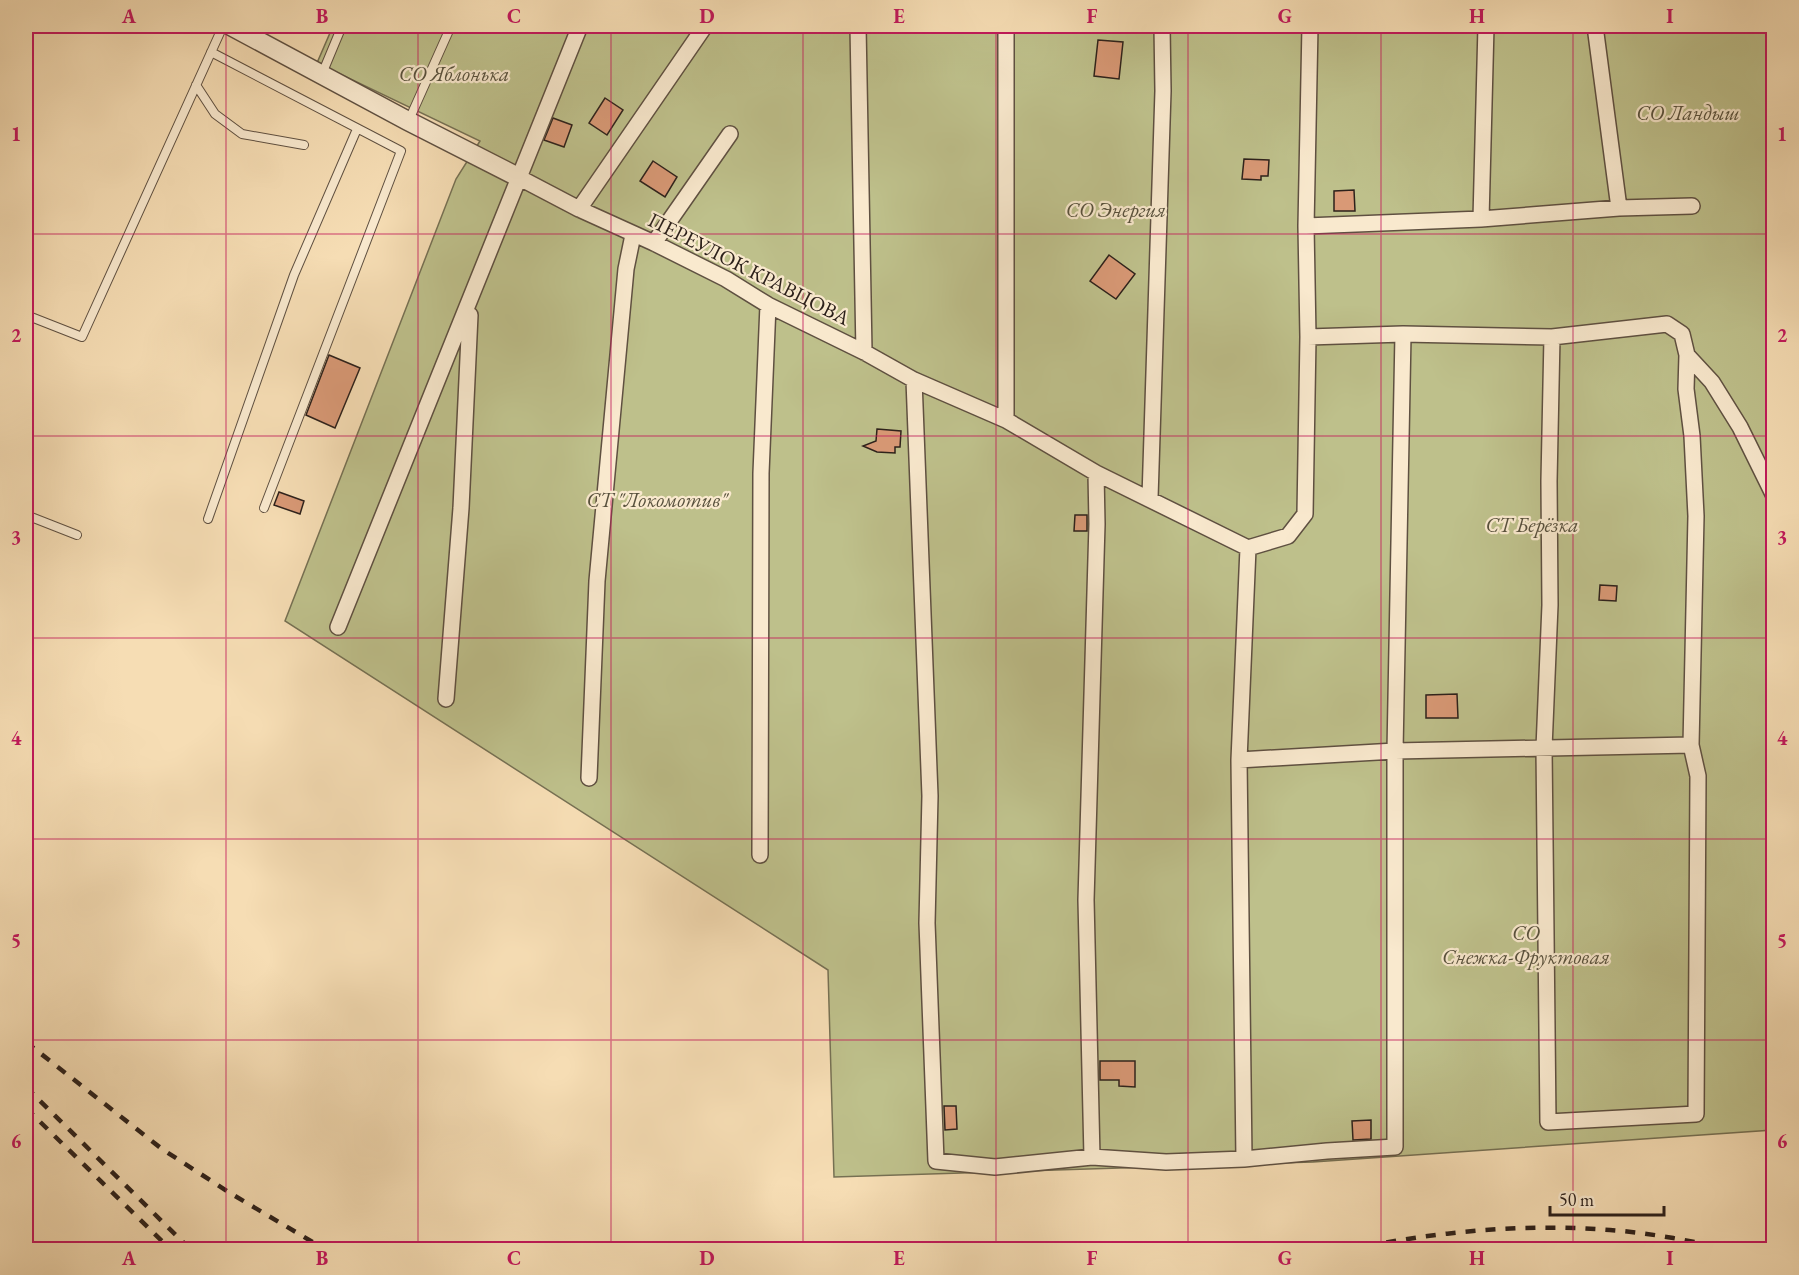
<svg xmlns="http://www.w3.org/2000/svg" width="1799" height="1275" font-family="'EB Garamond',serif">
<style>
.green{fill:#bec08b;stroke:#767053;stroke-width:1.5}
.building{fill:#d99976;stroke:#2d211b;stroke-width:1.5}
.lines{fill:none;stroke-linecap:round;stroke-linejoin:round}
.service-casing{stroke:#5f5041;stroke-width:10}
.minor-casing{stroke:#5f5041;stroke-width:18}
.tertiary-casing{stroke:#5f5041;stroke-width:21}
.service{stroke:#f9e9ce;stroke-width:8}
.minor{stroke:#f9e9ce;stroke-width:15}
.tertiary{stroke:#f9e9ce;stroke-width:18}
.rail{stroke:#2d211b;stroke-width:4.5;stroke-dasharray:10 10;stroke-linecap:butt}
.grid{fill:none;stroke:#c2185b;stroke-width:1.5;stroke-opacity:0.55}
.labels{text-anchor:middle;stroke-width:4.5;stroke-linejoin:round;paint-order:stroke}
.park-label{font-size:21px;font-style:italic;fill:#58513d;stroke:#f9e9ce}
.street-label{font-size:21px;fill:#2d211b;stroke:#f9e9ce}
.neatline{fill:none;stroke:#c2185b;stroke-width:2}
.grid-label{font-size:20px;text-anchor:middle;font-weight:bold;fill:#c2185b}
</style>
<rect width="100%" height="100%" fill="#f6ddb4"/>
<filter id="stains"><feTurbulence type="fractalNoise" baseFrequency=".00333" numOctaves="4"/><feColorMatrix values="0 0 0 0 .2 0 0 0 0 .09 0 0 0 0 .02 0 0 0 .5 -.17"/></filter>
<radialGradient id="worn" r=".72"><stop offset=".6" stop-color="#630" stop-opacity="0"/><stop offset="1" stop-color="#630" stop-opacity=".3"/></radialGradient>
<path class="green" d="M333 26H1773V1130L1313 1162 834 1177 828 970 285 621 456 179 480 141 317 63Z"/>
<path class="building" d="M1098 40 1123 42 1119 79 1094 76Z
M605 98 623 110 607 135 589 123Z
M553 118 572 125 564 147 544 140Z
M1244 159 1269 160 1268 176H1261V180L1242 179Z
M653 161 677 177 665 197 640 181Z
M1354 190 1355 211H1334V191Z
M1109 255 1135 274 1116 299 1090 281Z
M329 355 360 368 335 428 306 415Z
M877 429 901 431 900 447H895V453L877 452 863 446 876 441Z
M279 492 304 501 300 514 274 505Z
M1075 515H1087V531H1074Z
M1600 585 1617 586 1616 601 1599 600Z
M1457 694 1458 718H1426V695Z
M1100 1061H1135V1087L1119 1086V1080H1100Z
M944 1106H956L957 1129 945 1130Z
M1371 1120V1139L1353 1140 1352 1121Z"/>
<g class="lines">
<g class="service-casing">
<path id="service" d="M211 52 401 151 264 508
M322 74 342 26
M196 85 215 114 242 134 304 145
M409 120 451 26
M26 315 82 337 223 26
M26 515 77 535
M208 519 294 275 357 129"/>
</g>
<g class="minor-casing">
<path id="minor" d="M858 26 864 352
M1595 26 1619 208
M518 177 579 209 654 243 726 279 768 305 864 352 914 380 1006 420 1096 473 1248 548
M579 209 705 26
M1481 219 1486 26
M1306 226 1481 219 1619 208 1692 206
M654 243 730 134
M1308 337 1403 334 1552 337 1667 324 1682 334 1687 355 1686 389 1692 436 1696 516 1691 745 1698 776 1696 1114 1548 1122 1544 748 1550 605 1549 481 1552 337
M1687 355 1712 382 1740 427 1774 496
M914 380 930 796 927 923 936 1161 995 1167 1092 1157 1166 1162 1244 1159 1327 1151 1395 1147V751L1403 334
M1006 420V26
M1150 498 1163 91 1162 26
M1248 548 1288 536 1305 514 1308 337 1306 226 1310 26
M338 627 580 26
M446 699 461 508 470 315
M1239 760 1395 751 1691 745
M589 778 597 581 626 269 633 235
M760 855 761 473 768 305
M1092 1157 1086 900 1097 524 1096 473
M1244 1159 1239 760 1248 548"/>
</g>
<g class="tertiary-casing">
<path id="tertiary" d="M231 26 408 121 518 177"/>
</g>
<use href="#service" class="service"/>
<use href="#minor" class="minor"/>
<use href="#tertiary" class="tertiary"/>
<path class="rail" d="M26 1042 162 1149 230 1193 326 1250
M26 1087 191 1250
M26 1108 171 1250
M1347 1250C1433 1232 1523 1223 1610 1230 1651 1233 1692 1241 1732 1250"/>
</g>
<path class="grid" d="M226 26V1250M418 26V1250M611 26V1250M803 26V1250M996 26V1250M1188 26V1250M1381 26V1250M1573 26V1250M26 234H1774M26 436H1774M26 638H1774M26 839H1774M26 1040H1774"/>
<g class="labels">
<g class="park-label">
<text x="454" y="81">СО Яблонька</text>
<text x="1688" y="120">СО Ландыш</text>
<text x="1116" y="217">СО Энергия</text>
<text x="657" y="507">СТ "Локомотив"</text>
<text x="1532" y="532">СТ Берёзка</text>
<text x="1526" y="940">СО<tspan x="1526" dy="24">Снежка-Фруктовая</tspan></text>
</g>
<g class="street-label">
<text transform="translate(749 269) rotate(27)" y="7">ПЕРЕУЛОК КРАВЦОВА</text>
</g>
</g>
<rect width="1799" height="1275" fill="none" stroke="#f6ddb4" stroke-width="66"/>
<path d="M1550 1206v9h114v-9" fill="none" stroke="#2d211b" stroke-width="3"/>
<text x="1559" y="1206" font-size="18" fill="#2d211b" stroke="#f9e9ce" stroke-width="4.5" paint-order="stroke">50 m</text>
<rect x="33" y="33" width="1733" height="1209" class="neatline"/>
<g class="grid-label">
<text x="129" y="23">A</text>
<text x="322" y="23">B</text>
<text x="514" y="23">C</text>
<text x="707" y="23">D</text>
<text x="899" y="23">E</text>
<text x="1092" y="23">F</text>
<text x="1285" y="23">G</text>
<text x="1477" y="23">H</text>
<text x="1670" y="23">I</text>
<text x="16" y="141">1</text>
<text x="1782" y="141">1</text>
<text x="16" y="342">2</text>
<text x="1782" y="342">2</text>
<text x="16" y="544">3</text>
<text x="1782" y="544">3</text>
<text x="16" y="745">4</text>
<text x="1782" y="745">4</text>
<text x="16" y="947">5</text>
<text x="1782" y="947">5</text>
<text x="16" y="1148">6</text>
<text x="1782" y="1148">6</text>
<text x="129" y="1265">A</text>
<text x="322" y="1265">B</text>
<text x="514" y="1265">C</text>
<text x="707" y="1265">D</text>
<text x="899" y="1265">E</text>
<text x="1092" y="1265">F</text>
<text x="1285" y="1265">G</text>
<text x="1477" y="1265">H</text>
<text x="1670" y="1265">I</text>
</g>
<rect width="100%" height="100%" filter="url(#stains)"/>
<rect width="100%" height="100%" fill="url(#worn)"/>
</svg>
